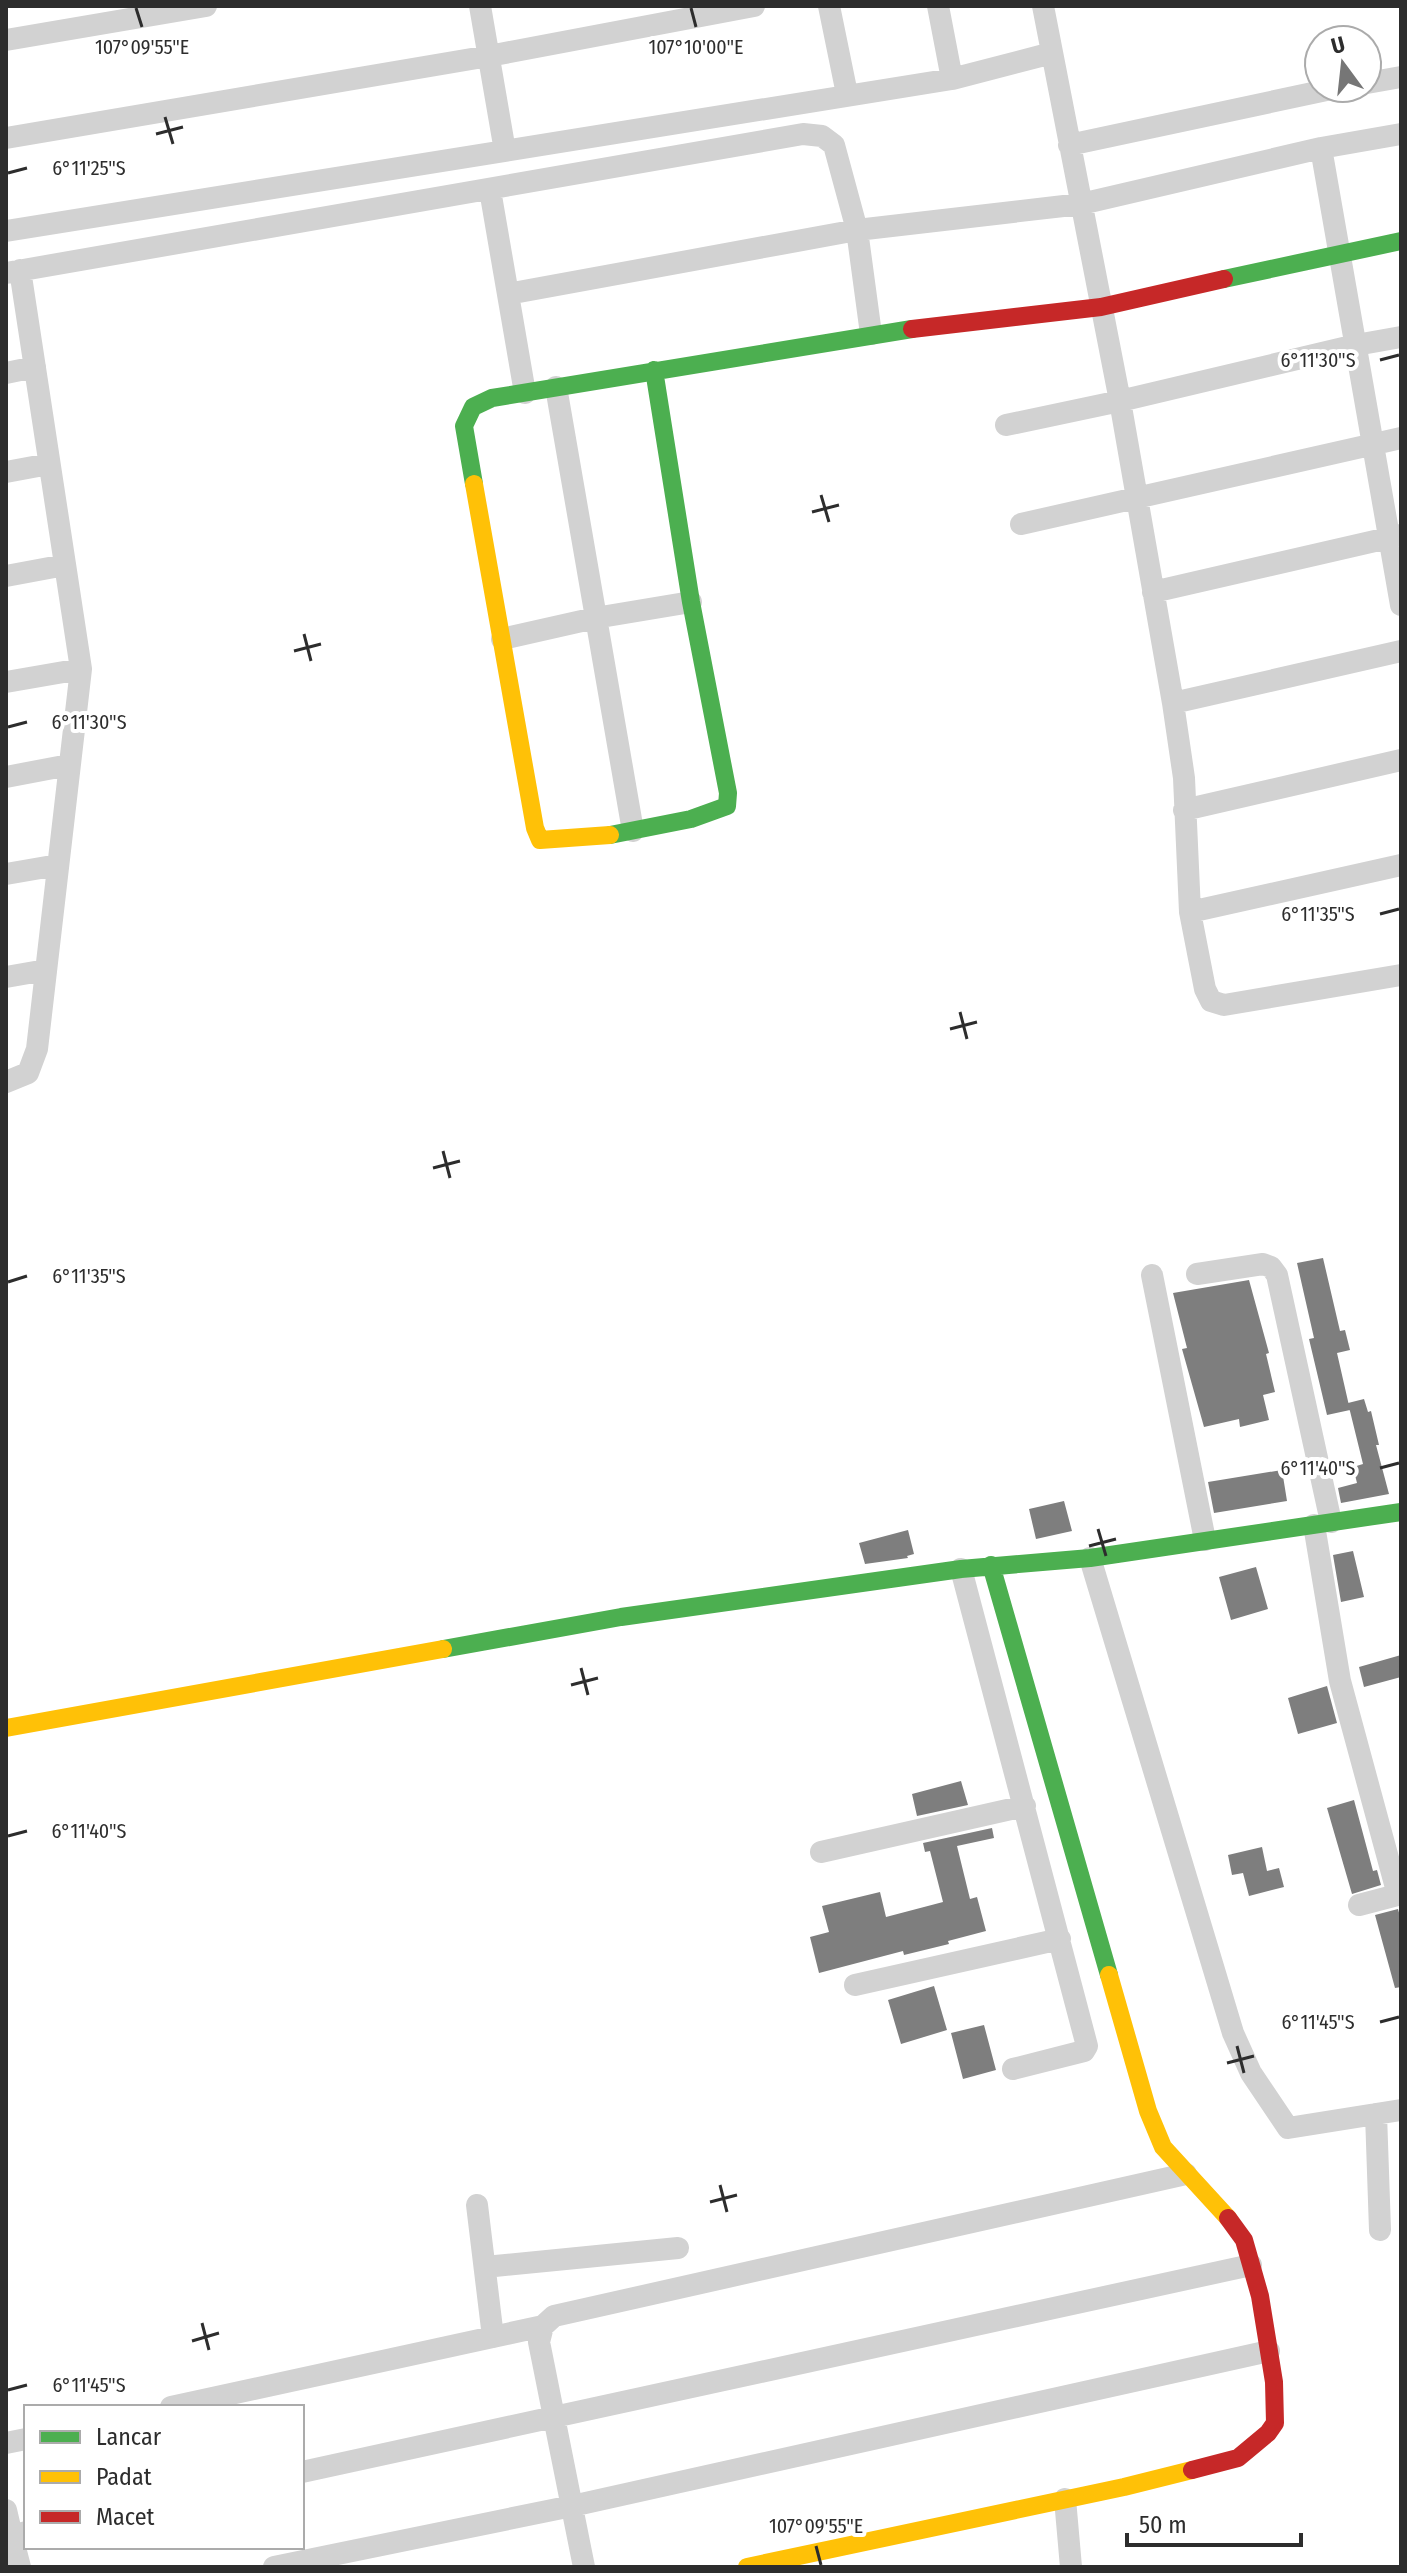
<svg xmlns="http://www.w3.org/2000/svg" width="1407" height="2573" font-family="'Fira Sans Condensed',sans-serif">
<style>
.building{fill:#7e7e7e}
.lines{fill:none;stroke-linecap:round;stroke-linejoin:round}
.street{stroke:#d2d2d2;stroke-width:22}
.fast{stroke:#4caf50;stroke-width:18}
.slow{stroke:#ffc107;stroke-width:18}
.jam{stroke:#c62828;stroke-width:18}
.ticks{fill:none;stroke:#2d2d2d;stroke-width:3}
.ticks-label{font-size:20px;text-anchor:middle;fill:#2d2d2d;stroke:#fff;stroke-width:8;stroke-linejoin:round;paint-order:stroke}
</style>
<rect width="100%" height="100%" fill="#fff"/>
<path class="building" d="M1323 1258 1340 1331 1345 1330 1350 1350 1337 1353 1350 1410 1327 1415 1309 1339 1314 1338 1297 1263Z
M1249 1280 1269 1353 1266 1354 1275 1392 1263 1395 1269 1420 1240 1427 1239 1419 1204 1427 1182 1349 1187 1348 1173 1293Z
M1364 1399 1368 1412 1371 1411 1379 1445H1376L1389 1494 1341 1503 1338 1488 1357 1483 1353 1467 1363 1464 1348 1403Z
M1282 1470 1287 1501 1214 1513 1208 1482Z
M1064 1501 1072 1531 1036 1539 1029 1509Z
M908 1530 914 1554 907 1556 908 1558 865 1564 859 1543Z
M1353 1551 1364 1597 1341 1602 1333 1555Z
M1256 1567 1268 1609 1231 1620 1219 1577Z
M1401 1655V1677L1364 1687 1359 1667Z
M1327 1686 1337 1723 1298 1734 1288 1698Z
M961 1781 968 1805 917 1816 912 1794Z
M1354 1800 1373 1871 1377 1870 1381 1885 1352 1894 1327 1808Z
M992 1828 994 1838 957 1846 970 1899 977 1897 986 1931 948 1941 949 1944 904 1955 903 1951 819 1973 810 1937 829 1932 822 1906 880 1892 886 1917 943 1902 930 1851 925 1852 923 1843Z
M1262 1847 1267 1871 1279 1868 1284 1887 1249 1896 1243 1873 1232 1875 1228 1855Z
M1398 1909 1401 1920V1987L1395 1988 1375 1915Z
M934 1986 947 2030 901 2044 888 2000Z
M984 2025 996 2070 963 2079 951 2033Z"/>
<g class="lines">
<path class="street" d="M480 6 505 151
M829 6 847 94
M938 6 952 79
M1043 6 1120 401 1173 703 1184 778 1190 912 1205 989 1211 1001 1224 1005 1401 975
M6 40 206 6
M1367 83 1401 77
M6 138 489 56 754 6
M1069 145 1336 88
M1321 148 1401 605
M490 190 525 393
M6 231 952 79 1052 53
M6 273 803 134 822 136 834 145 857 230 871 334
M508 294 857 230 1081 204 1321 148 1401 134
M6 373 35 367
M556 387 633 831
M1006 425 1120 401 1356 345 1401 337
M6 472 49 464
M1021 524 1401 438
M6 576 65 565
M1153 592 1401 535
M502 639 595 618 691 602
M6 682 81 669
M1173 703 1401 651
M6 777 69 765
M1184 810 1401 760
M6 874 58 865
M1190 912 1401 865
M6 977 46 970
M6 1082 28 1073 37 1049 81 669 20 270
M1197 1274 1263 1264 1271 1267 1277 1275 1331 1522
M1152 1275 1205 1540
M1314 1525 1340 1681 1398 1895
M1090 1558 1233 2033 1251 2073 1288 2128 1401 2110
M961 1569 1087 2046 1084 2051 1013 2069
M821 1852 1025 1806
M1359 1905 1401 1894
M855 1985 1060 1939
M1376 2114 1380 2230
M477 2205 493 2337
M485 2267 678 2248
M171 2407 543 2326
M6 2443 26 2439
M302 2472 1251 2265
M1065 2499 1071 2567
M6 2510 12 2536 26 2532
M12 2536 20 2567
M274 2567 572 2506 1269 2351
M584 2567 539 2342 543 2326 554 2316 1186 2174"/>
<path class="fast" d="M1224 279 1401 241
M474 484 464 426 473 407 492 398 912 329
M610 835 691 819 727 806 728 793 691 602 654 370
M991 1565 1109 1975
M443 1649 621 1617 961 1569 1090 1558 1401 1512"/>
<path class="slow" d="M474 484 535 828 540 840 610 835
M6 1728 443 1649
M1109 1975 1148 2111 1163 2147 1228 2218
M747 2567 1124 2487 1192 2470"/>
<path class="jam" d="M912 329 1101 307 1224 279
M1192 2470 1238 2458 1268 2433 1275 2423 1274 2382 1260 2296 1244 2240 1228 2218"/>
</g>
<path class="ticks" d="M136 8 142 27M691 8 696 27M165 117 173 144M156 134 183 127M8 173 27 168M1380 360 1399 355M821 495 829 522M812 512 839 505M304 634 311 661M294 651 321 644M8 727 27 722M1380 914 1399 909M960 1012 967 1039M950 1029 977 1022M443 1151 450 1178M433 1168 460 1161M8 1282 27 1276M1380 1468 1399 1463M1098 1529 1106 1556M1089 1546 1116 1539M581 1668 588 1695M571 1685 598 1678M8 1836 27 1831M1380 2022 1399 2017M1237 2046 1244 2073M1227 2063 1254 2056M720 2185 727 2212M710 2202 737 2195M202 2323 209 2350M192 2341 219 2333M8 2390 27 2385M816 2546 821 2565"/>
<g class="ticks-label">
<text x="142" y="54">107°09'55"E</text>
<text x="696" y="54">107°10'00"E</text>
<text x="89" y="175">6°11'25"S</text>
<text x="1318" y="367">6°11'30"S</text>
<text x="89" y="729">6°11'30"S</text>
<text x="1318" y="921">6°11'35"S</text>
<text x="89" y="1283">6°11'35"S</text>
<text x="1318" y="1475">6°11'40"S</text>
<text x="89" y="1838">6°11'40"S</text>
<text x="1318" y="2029">6°11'45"S</text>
<text x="89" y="2392">6°11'45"S</text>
<text x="816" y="2533">107°09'55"E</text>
</g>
<rect width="1407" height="2573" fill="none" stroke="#2d2d2d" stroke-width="16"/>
<rect x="24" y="2405" width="280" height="144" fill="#ffffff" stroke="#ababab" stroke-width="2"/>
<rect x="40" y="2431" width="40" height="12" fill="#4caf50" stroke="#ababab" stroke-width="2"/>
<text x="96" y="2445" font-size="24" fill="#2d2d2d">Lancar</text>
<rect x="40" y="2471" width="40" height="12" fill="#ffc107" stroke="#ababab" stroke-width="2"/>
<text x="96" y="2485" font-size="24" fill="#2d2d2d">Padat</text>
<rect x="40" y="2511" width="40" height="12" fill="#c62828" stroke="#ababab" stroke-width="2"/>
<text x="96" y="2525" font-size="24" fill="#2d2d2d">Macet</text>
<g transform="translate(1343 64) rotate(345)"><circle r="38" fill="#ffffff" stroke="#ababab" stroke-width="2"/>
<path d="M0-6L14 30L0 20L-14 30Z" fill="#767676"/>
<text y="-12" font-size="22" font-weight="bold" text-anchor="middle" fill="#2d2d2d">U</text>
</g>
<path d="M1127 2533v12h174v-12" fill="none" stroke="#2d2d2d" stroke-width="4"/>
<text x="1139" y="2533" font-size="24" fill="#2d2d2d" stroke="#ffffff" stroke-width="6" paint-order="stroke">50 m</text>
</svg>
